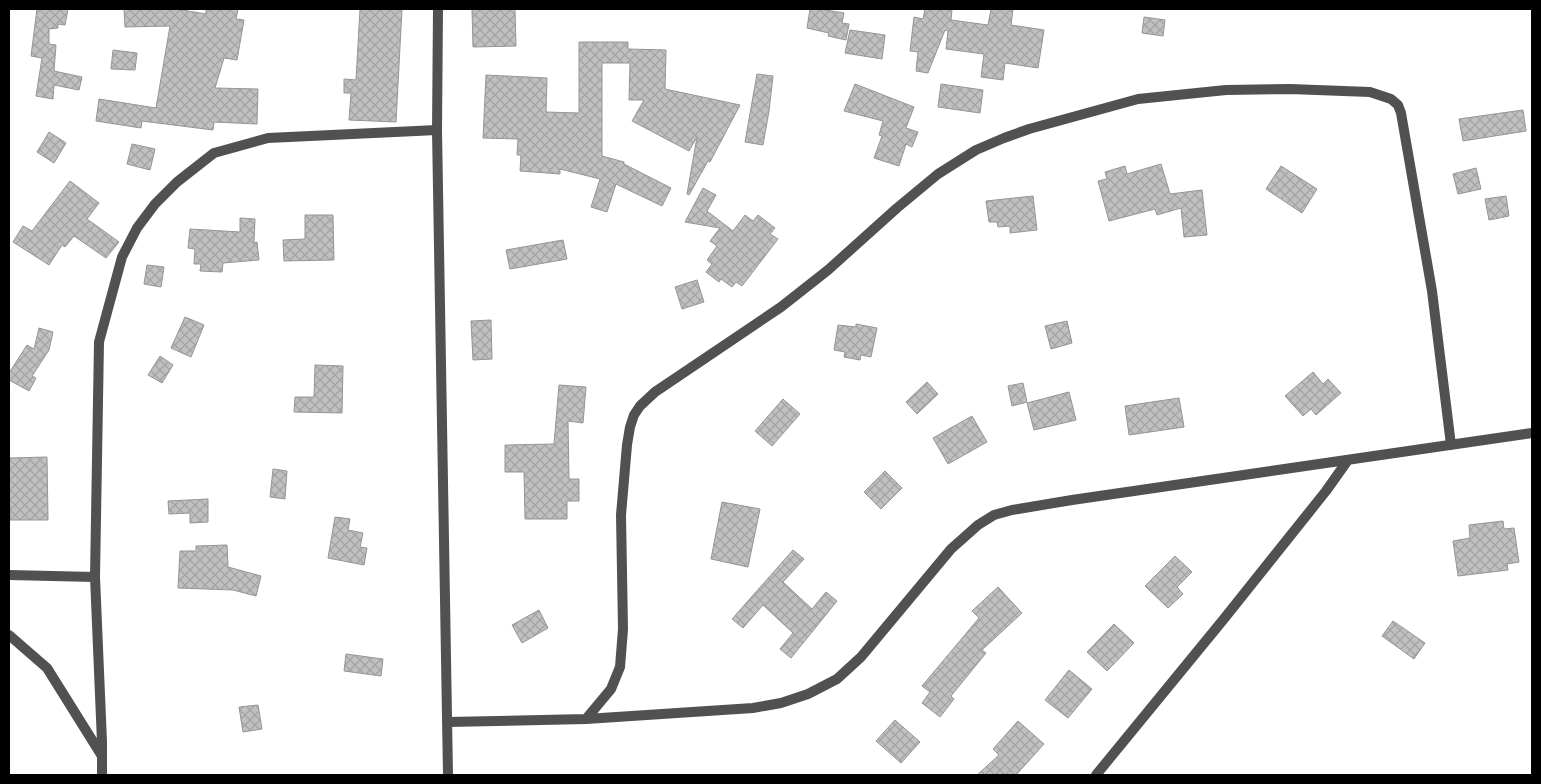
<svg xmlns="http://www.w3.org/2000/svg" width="1541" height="784" font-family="'Roboto Condensed',sans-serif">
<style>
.building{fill:url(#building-cross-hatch);stroke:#959595}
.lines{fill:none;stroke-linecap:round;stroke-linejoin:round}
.street{stroke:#515151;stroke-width:10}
</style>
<defs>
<pattern id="building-cross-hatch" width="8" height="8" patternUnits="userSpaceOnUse" patternTransform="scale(1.25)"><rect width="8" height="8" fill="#c0c0c0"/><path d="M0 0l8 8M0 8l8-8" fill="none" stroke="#a3a3a3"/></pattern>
</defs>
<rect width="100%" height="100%" fill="#fff"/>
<path class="building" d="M37 9H68L65 25 58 24V28L49 29V44L56 45 54 71 82 77 79 90 54 85 53 99 36 96 42 58 31 56Z
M124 9H176L206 14V9H238L236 19 244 20 237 60 224 58 215 88 258 89 257 124 214 122 213 130 142 121 141 128 96 121 99 99 156 108 170 26 125 27Z
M360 9H402L396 122 349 120 351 93H344V79L356 80Z
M472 9H515L516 46 473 47Z
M810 9H819L844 13 842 23 849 24 846 40 828 36 829 33 807 28Z
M925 9H952L951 20 988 25 991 9H1013L1011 25 1044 30 1038 68 1005 63 1003 80 981 77 984 54 946 49 948 31 945 30 928 73 916 71 918 52 910 51 914 17 923 19Z
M1144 17 1165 20 1163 36 1142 33Z
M850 30 885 35 882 59 845 53Z
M579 42H628V49L666 50 665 89 740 105 710 162 708 161 689 195 687 194 697 137 689 151 632 121 644 100H629L630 63H602V156L624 162V164L671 188 662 206 616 184 607 212 591 207 600 179 560 169V174L520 171 521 155H517L518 139 483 138 486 75 547 78 546 112 579 113Z
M113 50 137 53 135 70 111 69Z
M757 74 773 76 769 111 763 145 745 142Z
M855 84 914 107 906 128 918 132 912 147 906 144 899 166 874 158 882 136 879 135 883 121 844 111Z
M941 84 983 90 980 113 938 107Z
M1523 110 1526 131 1463 141 1459 119Z
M49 132 66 143 54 163 37 152Z
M132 144 155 149 150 170 127 164Z
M1161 164 1170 194 1202 190 1207 235 1184 237 1181 208 1157 215 1155 209 1109 221 1098 181 1107 179 1105 172 1125 166 1127 174Z
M1281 166 1317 189 1302 213 1266 189Z
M1476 168 1481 189 1458 194 1453 174Z
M70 181 99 203 87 219 119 242 106 258 74 236 65 247 62 245 49 265 13 242 23 226 32 231Z
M703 188 716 195 707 211 733 231 745 215 753 221 758 215 775 228 770 234 778 239 742 286 736 282 732 287 721 279 719 282 706 272 712 264 707 260 717 246 710 241 720 228 685 222Z
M1033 196 1037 230 1010 233V226L998 227 997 222H989L986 201Z
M1506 196 1509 216 1489 220 1485 199Z
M305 215H333L334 260 284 261 283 240 305 239Z
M240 218 255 219 254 243 257 242 259 260 223 263 222 272 200 271 201 264H194L195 249 188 248 190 229 240 232Z
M563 240 567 259 510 269 506 250Z
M147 265 164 267 161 287 144 284Z
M697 280 704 302 682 309 675 287Z
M185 317 204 325 191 357 171 348Z
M491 320 492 359 473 360 471 321Z
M1067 321 1072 343 1051 349 1045 326Z
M856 324 877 328 871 357 861 355 860 360 844 357 845 352 834 350 838 325 856 327Z
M39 328 53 332 49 350 32 376 36 378 29 391 9 380V373L27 345 34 349Z
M160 356 173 365 162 383 148 375Z
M315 365 343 366 342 413 294 412 295 397H314Z
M1313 372 1323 384 1328 379 1341 393 1316 415 1311 409 1303 416 1285 396Z
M927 382 938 394 917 414 906 402Z
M1023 383 1027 402 1012 406 1008 386Z
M559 385 586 387 583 423 568 421 569 479H579V501H567V519H525L524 472H505V445L554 444Z
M1069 392 1076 420 1034 430 1027 403Z
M1179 398 1184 427 1129 435 1125 406Z
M783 399 800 414 772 446 755 431Z
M972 416 987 442 948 464 933 438Z
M47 457 48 520H10L9 458Z
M273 469 287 471 285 499 270 497Z
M885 471 902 488 881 509 864 492Z
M208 499V522L190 523V513L169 514 168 501Z
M722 502 760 509 748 567 711 559Z
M335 517 350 519 348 530 363 533 360 547 367 548 364 565 328 558Z
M1503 521 1504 529 1514 528 1519 562 1507 564 1508 570 1458 576 1453 541 1470 538 1469 525Z
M227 545 228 567 261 576 256 596 233 590 178 588 180 551H196V546Z
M793 550 804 559 783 582 812 609 826 592 837 601 791 658 780 649 793 633 763 605 743 628 732 619Z
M1175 556 1192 572 1177 587 1183 594 1168 608 1145 586Z
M998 587 1022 613 982 650 986 653 951 696 954 699 940 717 922 703 930 692 922 686 979 618 972 611Z
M539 610 548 628 522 643 512 625Z
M1393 621 1425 643 1414 659 1382 636Z
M1114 624 1134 643 1107 671 1087 652Z
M346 654 383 659 381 676 344 671Z
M1069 670 1092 689 1068 718 1045 700Z
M258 705 262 729 243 732 239 707Z
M895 720 920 742 901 763 876 741Z
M1018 721 1044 744 1016 775H977L999 755 993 749Z"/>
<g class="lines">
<path class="street" d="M438 9 437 130 448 775
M9 575 95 577
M9 635 47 668 102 756
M586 719 611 689 620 667 623 629 621 515 627 445 630 427 634 415 640 406 655 392 781 307 828 270 897 208 938 174 976 150 1004 138 1029 129 1138 99 1226 90 1290 89 1370 92 1391 99 1398 105 1401 113 1432 291 1451 445
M447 722 586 719 753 708 781 703 808 694 837 679 861 657 951 549 978 525 994 515 1012 510 1072 500 1532 433
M102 775V742L95 577 99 342 122 257 137 228 155 204 177 182 214 153 268 138 437 130
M1096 775 1223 620 1326 491 1348 460"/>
</g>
<rect width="1541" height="784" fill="none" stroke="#000000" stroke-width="20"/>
</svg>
